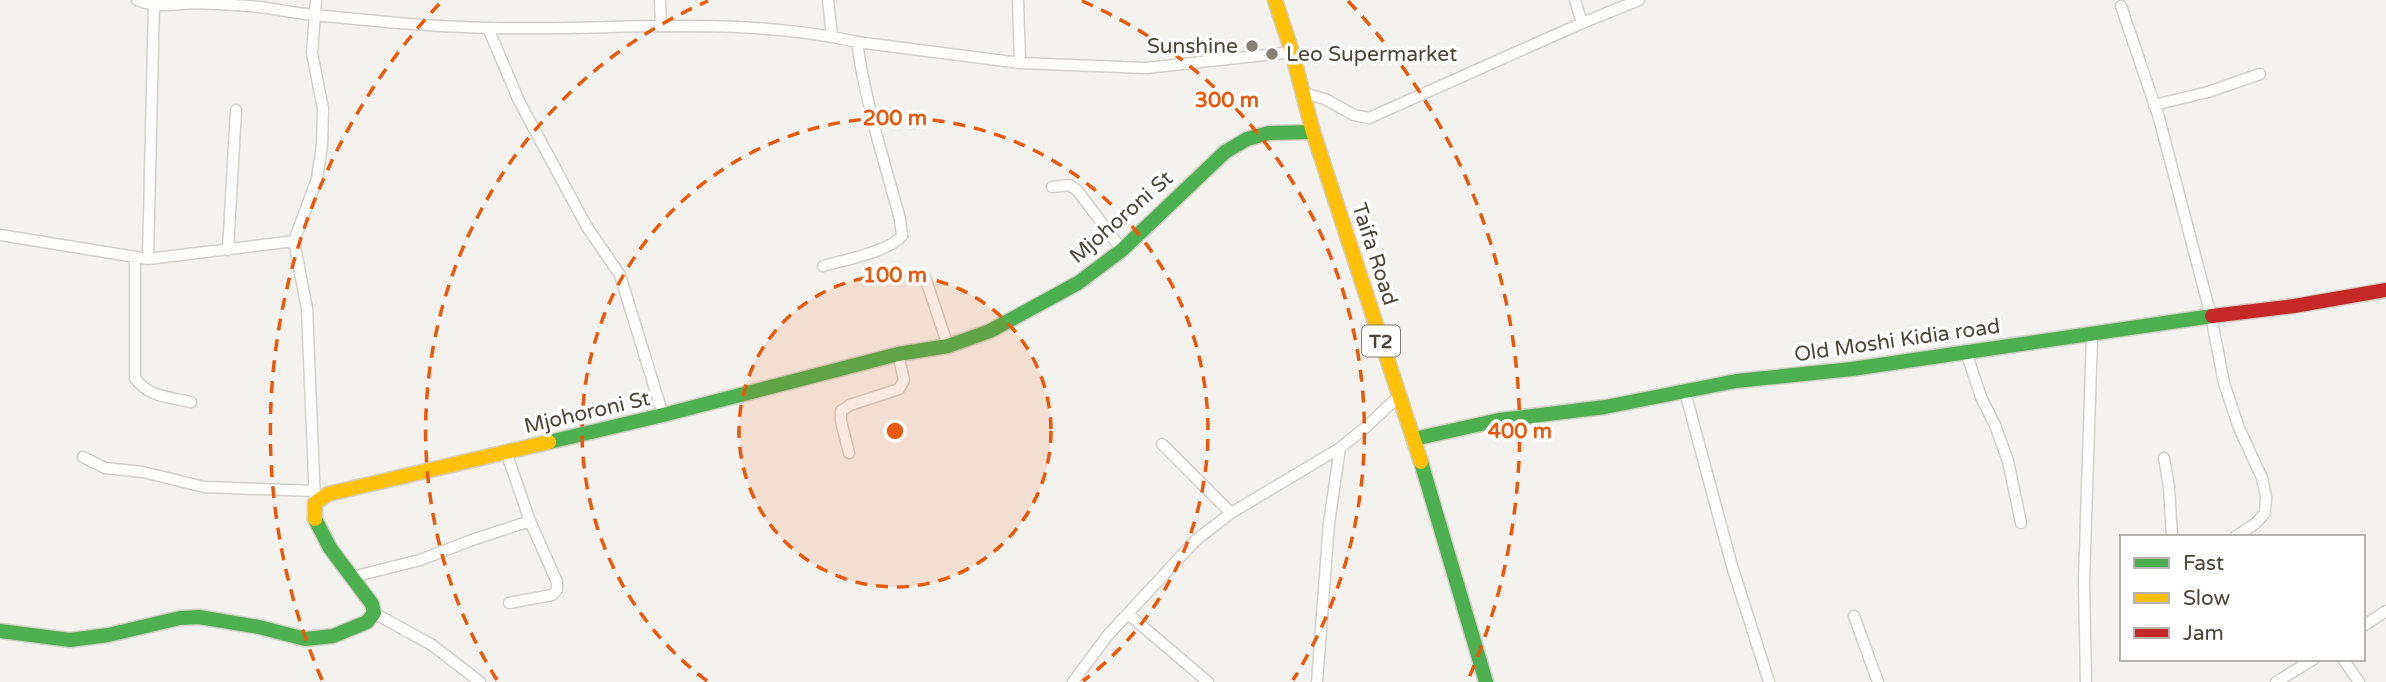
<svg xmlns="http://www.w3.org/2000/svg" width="2386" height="682" font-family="'Varela Round',sans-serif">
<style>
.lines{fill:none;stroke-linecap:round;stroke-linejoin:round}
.street-casing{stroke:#d2d0cb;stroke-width:13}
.fast-casing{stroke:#d3cfc5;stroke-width:17}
.slow-casing{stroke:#d3cfc5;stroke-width:17}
.jam-casing{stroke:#d3cfc5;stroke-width:17}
.street{stroke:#fdfdfc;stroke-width:10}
.fast{stroke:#4caf50;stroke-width:14}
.slow{stroke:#ffc107;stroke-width:14}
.jam{stroke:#c62828;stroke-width:14}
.ring{fill:none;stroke:#e8590c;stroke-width:3.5;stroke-dasharray:12 9}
.poi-dot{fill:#868178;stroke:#fff;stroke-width:2.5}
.labels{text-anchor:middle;stroke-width:7;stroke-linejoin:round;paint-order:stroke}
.shield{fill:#fff;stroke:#817c74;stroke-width:2}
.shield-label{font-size:19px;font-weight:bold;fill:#4b4439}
.poi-label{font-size:21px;fill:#4b4439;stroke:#fff;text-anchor:end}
.street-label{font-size:21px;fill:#4b4439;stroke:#fff}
.centre{fill:#e8590c;stroke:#fff;stroke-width:3.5}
.ring-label{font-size:21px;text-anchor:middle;font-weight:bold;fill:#e8590c;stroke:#fff;stroke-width:7;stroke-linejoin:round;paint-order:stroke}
</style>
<rect width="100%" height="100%" fill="#f4f2ee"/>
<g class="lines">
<g class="street-casing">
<path id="street" d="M137 0C156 9 180 3 200 3 220 4 239 5 259 7 278 9 297 14 316 15 374 21 433 27 491 28 612 31 738 15 857 42L1020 63 1146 68 1292 52
M660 0 661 26
M828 0 832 36
M1018 0 1020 63
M1575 0 1582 23
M2121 6 2159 118 2211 316 2224 383 2239 428 2262 478 2266 497 2265 513 2255 524 2235 537
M488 28 519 101 587 227 620 275 663 415
M1303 93 1325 99 1354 115 1369 118 1582 23 1639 0
M2154 105 2208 92 2260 74
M1052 187 1069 185 1077 190 1122 250
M0 235 148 259 294 241
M228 250 236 110
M135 258V378C148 397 169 397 191 402
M148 259 154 4
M823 266C844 260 888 252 902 236L900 219C884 161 865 101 857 42
M925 277 948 346
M1966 352 1981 397 1995 425 2008 461 2021 523
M1685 392 1732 566 1769 682
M1162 444 1231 513
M506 452 530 521 557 582V590L552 595 509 603
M849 453 841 421V411L850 405 899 389 904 380 898 354
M83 457 105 468 143 472 204 487 315 491
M2164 458 2169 487 2172 537
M315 503 307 309 294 241 317 179 322 145 323 109 312 53 316 0
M352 577 420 560 472 540 530 521
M374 613 432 645 480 682
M1128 614 1208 682
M1854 616 1878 682
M2363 626 2386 611
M2343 659 2359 682
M1073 682 1108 635 1196 540 1231 513 1340 448 1366 427 1399 396
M1317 682 1329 523 1340 448
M2086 682 2084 582 2092 335
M2276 682 2314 659"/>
</g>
<g class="fast-casing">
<path id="fast" d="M1414 439 1499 420 1605 407 1736 381 1852 369 2212 316
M549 442 663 415 898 354 948 346 990 331 1078 283 1122 250 1225 152 1247 139 1269 133 1313 132
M1421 462 1486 682
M0 631 70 640 108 635 180 618 199 617 259 627 305 639 333 636 367 622 374 613 372 604 330 548 315 519"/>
</g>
<g class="slow-casing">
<path id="slow" d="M1275 0 1292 52 1313 132 1421 462
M315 519V503L328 494 549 442"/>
</g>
<g class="jam-casing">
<path id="jam" d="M2212 316 2294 306 2386 290"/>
</g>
<use href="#street" class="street"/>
<use href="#fast" class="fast"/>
<use href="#slow" class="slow"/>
<use href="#jam" class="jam"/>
</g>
<circle cx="895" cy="431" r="156" fill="#e8590c" fill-opacity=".12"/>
<g class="ring">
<circle cx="895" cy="431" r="156"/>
<path d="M707 681A313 313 0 1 1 1083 681"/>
<path d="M497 680A469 469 0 0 1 708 1M1082 1A469 469 0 0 1 1293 680"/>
<path d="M322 680A625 625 0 0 1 442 1M1348 1A625 625 0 0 1 1468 680"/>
</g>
<g class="poi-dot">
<circle cx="1252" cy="46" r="7"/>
<circle cx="1272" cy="54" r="7"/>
</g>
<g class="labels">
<rect class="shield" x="1362" y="325.5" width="38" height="31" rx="5"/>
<g class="shield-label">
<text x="1381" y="348">T2</text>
</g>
<g class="poi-label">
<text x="1238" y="53">Sunshine</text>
<text x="1286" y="61" text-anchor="start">Leo Supermarket</text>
</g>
<g class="street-label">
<text transform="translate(1121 217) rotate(-41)" y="7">Mjohoroni St</text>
<text transform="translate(1375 254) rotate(72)" y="7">Taifa Road</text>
<text transform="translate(1897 340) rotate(-8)" y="7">Old Moshi Kidia road</text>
<text transform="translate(587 412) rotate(-13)" y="7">Mjohoroni St</text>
</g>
</g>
<circle cx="895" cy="431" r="10" class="centre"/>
<g class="ring-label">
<text x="1227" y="107">300 m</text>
<text x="895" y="125">200 m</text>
<text x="895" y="282">100 m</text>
<text x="1520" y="438">400 m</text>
</g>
<rect x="2120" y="535" width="245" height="126" fill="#ffffff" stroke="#b7b4b0" stroke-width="2"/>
<rect x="2134" y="558" width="35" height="10" fill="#4caf50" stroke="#b7b4b0" stroke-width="2"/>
<text x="2183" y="570" font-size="21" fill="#4b4439">Fast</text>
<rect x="2134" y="593" width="35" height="10" fill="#ffc107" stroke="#b7b4b0" stroke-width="2"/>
<text x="2183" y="605" font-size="21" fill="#4b4439">Slow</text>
<rect x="2134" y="628" width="35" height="10" fill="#c62828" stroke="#b7b4b0" stroke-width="2"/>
<text x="2183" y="640" font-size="21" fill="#4b4439">Jam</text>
</svg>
